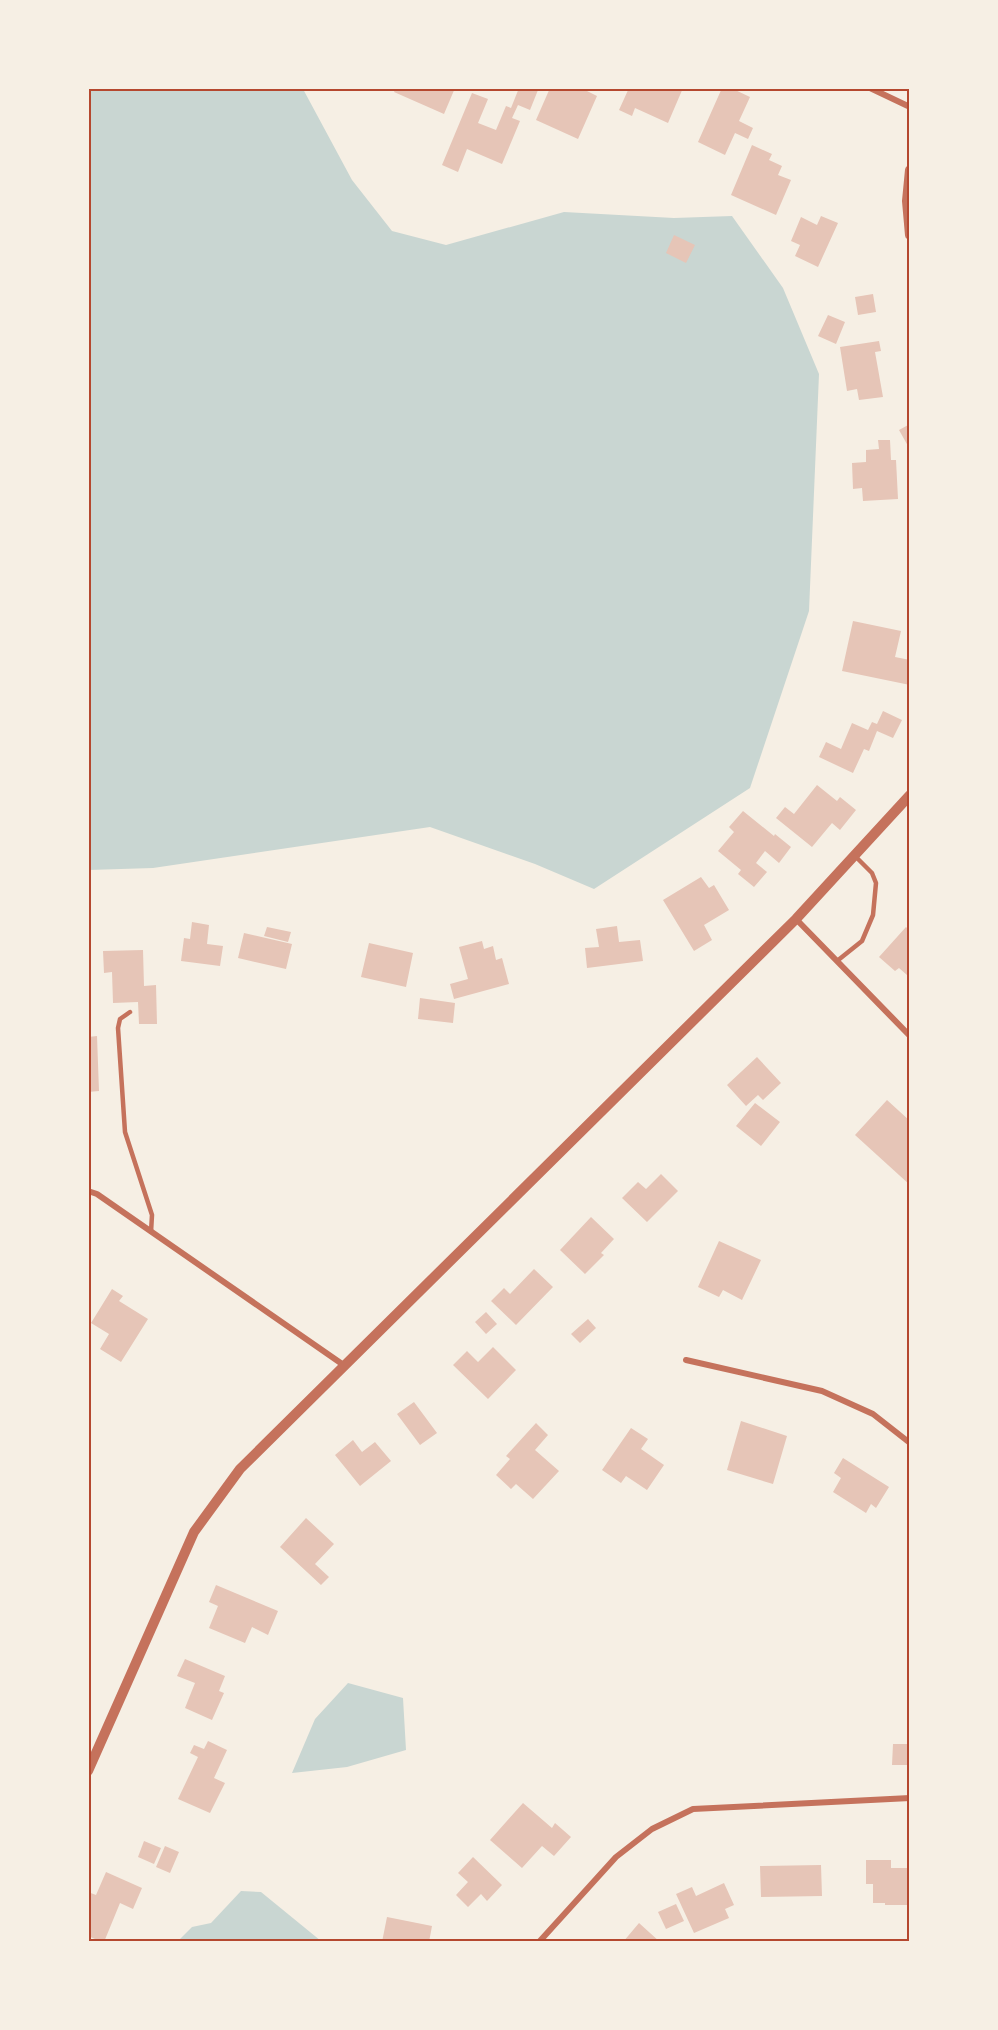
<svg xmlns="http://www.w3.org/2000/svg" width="998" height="2030" font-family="Roboto,sans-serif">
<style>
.water{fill:#c9d6d2}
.building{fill:#e6c5b7}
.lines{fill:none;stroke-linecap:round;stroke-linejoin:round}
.service{stroke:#c5725c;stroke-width:4.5}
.minor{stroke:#c5725c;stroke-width:6}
.tertiary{stroke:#c5725c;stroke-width:10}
.neatline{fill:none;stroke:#b5482f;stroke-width:2}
</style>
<rect width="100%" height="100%" fill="#f6efe4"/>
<path class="water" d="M88 89H303L352 180 392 231 446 245 564 212 674 218 732 216 783 288 819 374 809 611 750 788 594 889 535 864 430 827 153 868 89 870Z
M348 1683 403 1698 406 1750 347 1767 292 1773 315 1719Z
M241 1891 261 1892 321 1941H178L192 1927 211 1923Z"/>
<path class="building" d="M396 88H455L444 114 394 92Z
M519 88 538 90 530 110 518 105 512 118 520 121 502 164 467 149 458 172 442 165 472 93 488 99 478 123 496 130 506 106 511 108Z
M550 88H581L597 96 578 139 536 120Z
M629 88H683L668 123 635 108 632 116 619 110Z
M722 88H731L750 97 739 121 753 128 748 139 735 133 725 155 698 142Z
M752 145 772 154 769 160 782 166 778 175 791 180 776 215 731 195Z
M821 216 838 223 818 267 795 256 800 245 791 241 801 217 817 225Z
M674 235 695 245 686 263 666 253Z
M873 294 876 312 858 315 855 297Z
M828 315 845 322 836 344 818 336Z
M879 341 881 351 875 352 883 397 859 400 857 389 847 391 840 347Z
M910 424V445L908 446 899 430Z
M878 440H890L891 460H896L898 499 863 501 862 488 853 489 852 463 866 462V450L879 449Z
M853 621 901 631 895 657 910 660V685L842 671Z
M883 711 902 720 893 738 877 731 869 751 864 749 853 773 819 757 826 742 841 749 852 723 868 730 872 722 877 724Z
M817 785 837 801 840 797 856 810 840 830 832 823 812 847 776 818 785 807 794 814Z
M743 811 774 836 775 834 791 847 779 863 765 851 756 863 767 872 754 887 738 874 741 870 718 851 734 832 729 827Z
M701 877 709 888 714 885 729 910 704 925 712 940 694 951 663 900Z
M192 922 209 925 207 944 223 946 220 966 181 961 184 938 190 939Z
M617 926 619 942 640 940 643 961 587 968 585 948 599 947 596 929Z
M267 927 291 932 288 942 264 936Z
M906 927 910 931V972L907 975 899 968 895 971 879 957Z
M244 933 292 944 286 969 238 958Z
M482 941 484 949 493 946 496 960 502 958 509 984 454 999 450 984 468 979 459 947Z
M369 943 413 953 406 987 361 977Z
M143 950 144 986 156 985 157 1024H139L138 1002 113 1003 112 972 104 973 103 951Z
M420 998 455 1003 453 1023 418 1019Z
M97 1036 99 1091 88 1092V1037Z
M757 1057 781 1083 763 1100 758 1095 746 1106 727 1085Z
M887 1100 910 1121V1185L855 1135Z
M755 1103 780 1122 761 1146 736 1126Z
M661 1174 678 1191 647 1222 622 1198 638 1182 646 1189Z
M591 1217 614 1239 601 1253 604 1255 585 1274 560 1250Z
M719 1241 761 1260 742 1300 723 1290 719 1297 698 1287Z
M534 1269 553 1287 516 1325 491 1301 504 1288 510 1294Z
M112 1289 123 1296 119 1301 148 1319 121 1362 100 1349 109 1334 91 1323Z
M486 1312 497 1324 486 1334 475 1322Z
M588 1319 596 1328 580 1343 571 1334Z
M493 1347 516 1370 488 1399 453 1365 467 1351 478 1362Z
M414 1402 437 1433 420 1445 397 1414Z
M741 1421 787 1436 773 1484 727 1470Z
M536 1423 548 1435 535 1450 559 1471 533 1499 516 1484 511 1489 496 1475 510 1459 506 1456Z
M631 1428 648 1439 641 1449 664 1465 647 1490 626 1476 621 1483 602 1470Z
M353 1440 362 1452 375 1442 391 1461 360 1486 335 1455Z
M843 1458 889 1487 876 1508 871 1504 866 1513 833 1492 841 1478 834 1473Z
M306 1518 334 1544 315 1564 329 1577 321 1585 280 1547Z
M216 1585 278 1611 268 1635 252 1627 245 1643 209 1628 218 1606 209 1602Z
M185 1659 225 1676 219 1691 224 1693 212 1720 185 1708 195 1683 177 1676Z
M208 1741 227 1750 214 1778 225 1783 210 1813 178 1799 198 1757 190 1753 194 1745 204 1749Z
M893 1744H910V1765H892Z
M523 1803 552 1828 555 1823 571 1837 554 1856 542 1846 522 1868 490 1840Z
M144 1841 161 1848 154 1864 138 1857Z
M165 1846 179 1852 170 1873 156 1867Z
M473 1857 502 1885 487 1901 481 1894 468 1907 456 1895 468 1882 458 1873Z
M866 1860H891V1868H910V1905H885V1903H873V1884H866Z
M821 1865 822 1896 761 1897 760 1866Z
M106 1872 142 1888 133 1909 120 1903 104 1942H102L88 1936V1892L96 1895Z
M724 1883 734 1905 725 1909 729 1918 694 1933 676 1894 692 1887 696 1896Z
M676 1904 684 1921 666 1929 658 1912Z
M387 1917 432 1926 429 1942H382Z
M639 1923 660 1942H623Z"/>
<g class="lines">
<path class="service" d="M837 961 862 941 873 915 876 883 872 873 856 857
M130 1012 120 1019 118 1028 125 1132 152 1215 151 1232"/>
<path class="minor" d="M870 88 910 107
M796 919 910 1036
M88 1191 97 1194 345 1366
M686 1360 822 1391 873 1414 910 1443
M539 1942 616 1857 652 1829 693 1809 910 1798"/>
<path class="tertiary" d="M910 170 907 201 910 235
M88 1771 194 1532 240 1469 796 919 910 795"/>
</g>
<rect width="998" height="2030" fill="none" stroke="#f6efe4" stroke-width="180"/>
<rect x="90" y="90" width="818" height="1850" class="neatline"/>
</svg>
